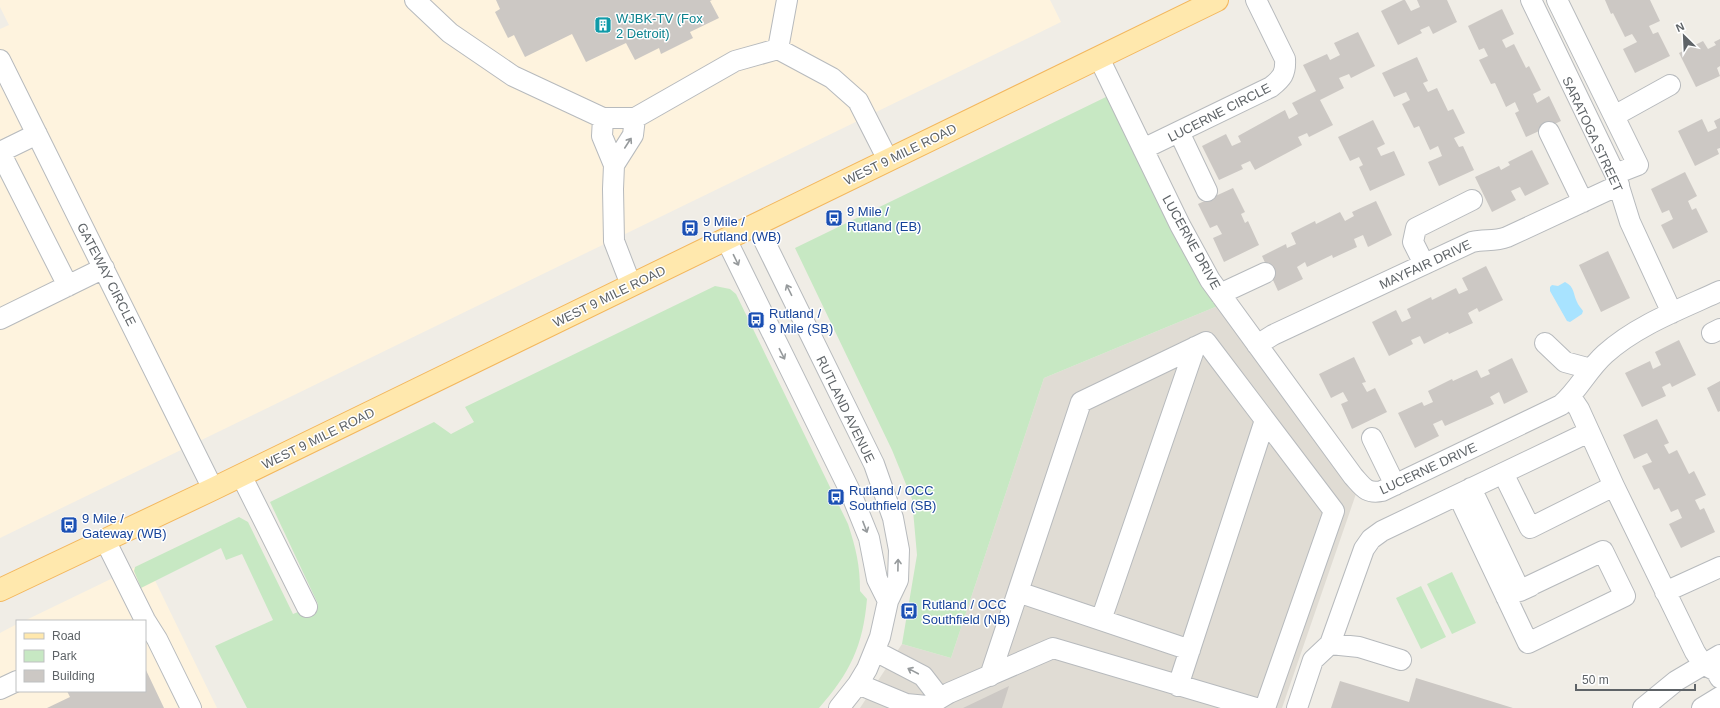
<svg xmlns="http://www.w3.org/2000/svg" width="1720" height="708" font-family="Arial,sans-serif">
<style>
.commercial{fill:#fef3de}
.education{fill:#e0dcd4}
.green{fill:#c7e8c3}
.water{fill:#a8e3ff}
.building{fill:#ccc8c4}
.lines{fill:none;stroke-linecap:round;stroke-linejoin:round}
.minor-casing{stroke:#b7babd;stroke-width:22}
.major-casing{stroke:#f3b75d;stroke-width:24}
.minor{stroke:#fff;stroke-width:20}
.major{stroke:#ffe8ad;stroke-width:22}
.oneway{stroke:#969a9c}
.labels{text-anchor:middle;stroke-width:3;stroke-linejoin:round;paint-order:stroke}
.culture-label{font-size:13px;fill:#0d838f;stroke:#fff;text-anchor:start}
.street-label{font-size:13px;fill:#5e6367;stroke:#fff}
.transit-label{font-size:13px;fill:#164399;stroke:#fff;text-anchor:start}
</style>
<rect width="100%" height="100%" fill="#f0ede6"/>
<path class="commercial" d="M0 0H1050L1061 22 0 538V29L9 25 0 7Z
M146 562 217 708H0V633L17 624V691H145V621H24Z"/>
<path class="education" d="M1220 305 1357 491 1282 708H860L902 644 951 658 1044 378Z"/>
<path class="green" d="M1108 96 1220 305 1044 378 951 658 902 644 917 555 912 499 892 450 795 248Z
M715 286 730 289 736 294 848 524C856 549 860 565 860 591L867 599C863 646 850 673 819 708H247L215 646 273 620 242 554 226 560 221 548 141 588 134 571 135 567 239 517 248 522 293 614 318 604 270 502 434 422 451 434 474 422 465 407Z
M1452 572 1476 623 1452 634 1427 584Z
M1421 586 1446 637 1421 649 1396 598Z"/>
<path class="water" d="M1565 282C1575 287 1573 294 1577 302 1578 305 1581 308 1583 311L1582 314 1570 322 1567 321 1550 291V287L1552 285 1558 286Z"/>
<path class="building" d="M496 0H712L710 1 719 18 690 32 693 38 661 54 659 48 635 60 626 43 586 62 572 34 525 57 514 35 508 38 495 12 500 9Z
M1403 0H1405L1411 11 1420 7 1417 0H1447L1457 22 1433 34 1429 26 1420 30 1422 33 1398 45 1381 11Z
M1605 0H1650L1660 21 1649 26 1653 34 1658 32 1670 56 1635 73 1623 49 1637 42 1632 34 1625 37 1613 13 1611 14Z
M1502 9 1514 34 1502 40 1506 48 1514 44 1526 68 1529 66 1541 90 1533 94 1537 103 1549 96 1561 121 1526 137 1515 113 1519 111 1515 102 1506 107 1495 83 1491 84 1479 60 1488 56 1484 48 1479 50 1468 26Z
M1358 32 1375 66 1351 78 1349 74 1339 78 1344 88 1320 100 1333 125 1309 137 1307 133 1298 137 1302 145 1255 170 1250 161 1241 165 1243 169 1219 180 1202 146 1226 134 1232 146 1241 142 1238 136 1285 110 1289 119 1298 114 1292 103 1316 91 1303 65 1327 54 1330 60 1340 55 1334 43Z
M1720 39V66L1717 68 1720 76 1696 87 1679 53 1703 41 1708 49 1716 45 1714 42Z
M1417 57 1428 81 1423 83 1428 92 1437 88 1448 111 1453 109 1465 133 1454 138 1459 147 1463 146 1474 170 1439 186 1428 162 1442 156 1438 146 1430 150 1419 126 1414 128 1402 104 1410 100 1406 92 1394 97 1382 73Z
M1720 118V148L1717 149 1719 154 1695 166 1678 131 1702 119 1708 132 1717 128 1714 121Z
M1373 120 1385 144 1377 148 1381 156 1394 151 1405 175 1370 191 1359 167 1363 165 1359 157 1350 161 1338 137Z
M1532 150 1549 184 1525 196 1520 187 1511 191 1516 200 1492 212 1475 177 1499 166 1501 170 1510 165 1508 162Z
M1685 172 1697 196 1688 201 1692 210 1696 208 1708 232 1673 249 1661 225 1673 219 1669 210 1662 213 1651 189Z
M1233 188 1245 212 1241 214 1245 223 1248 221 1259 245 1224 262 1213 238 1222 234 1217 225 1210 228 1198 204Z
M1376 201 1392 235 1368 247 1363 235 1354 239 1357 247 1333 258 1332 255 1307 267 1305 262 1297 267 1303 279 1278 291 1262 256 1286 244 1287 248 1296 244 1291 233 1315 221 1316 224 1340 212 1345 221 1354 216 1352 212Z
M1608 251 1630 298 1601 312 1579 265Z
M1486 266 1503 300 1479 312 1477 308 1468 313 1473 323 1449 334 1448 332 1424 344 1420 336 1411 340 1413 344 1389 356 1372 322 1396 310 1402 322 1411 318 1407 309 1431 297 1432 300 1456 288 1459 294 1468 290 1462 278Z
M1679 340 1696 375 1672 387 1670 383 1662 387 1666 396 1642 407 1625 373 1650 361 1653 369 1661 365 1655 352Z
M1354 357 1366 382 1362 383 1367 392 1375 388 1387 412 1352 429 1341 404 1348 401 1343 392 1331 398 1319 374Z
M1512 358 1528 392 1504 404 1499 392 1490 397 1494 404 1445 426 1442 420 1433 424 1439 436 1415 448 1398 413 1422 402 1424 406 1433 402 1428 391 1452 379 1453 381 1477 370 1481 378 1490 374 1488 370Z
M1720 381V411L1718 412 1707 388Z
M1657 419 1669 443 1664 445 1669 454 1677 450 1689 474 1694 471 1706 495 1695 500 1700 510 1704 508 1715 532 1681 548 1669 524 1682 518 1678 509 1671 512 1659 488 1654 490 1642 466 1652 462 1647 453 1634 459 1623 435Z
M145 668 164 708H47L70 697 67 691H145Z
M1416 678 1513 708H1331L1340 681 1409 702Z
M1009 686 1002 708H963Z"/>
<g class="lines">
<g class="minor-casing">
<path id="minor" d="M415 0 450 33 513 76 603 118H635L735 61 778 49 832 78 858 101 888 160
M1531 0 1615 174 1630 222 1672 313
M1557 0 1638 165 1615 174
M778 49 787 0
M1099 58 1180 225 1210 280 1353 476C1363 487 1366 494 1382 491L1561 405C1578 391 1588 369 1605 354 1637 325 1681 309 1720 291
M0 60 213 489
M1614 116 1670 85
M603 118 602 136 614 165 613 189 614 241 631 285
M1179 132 1207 191
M1549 132 1583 202
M1143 149 1271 87C1282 78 1286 74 1285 59L1256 0
M0 152 68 286
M0 152 37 134
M614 165 633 135 635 118
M756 224 874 464 893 518 899 550 898 580 888 601 880 637 867 669 858 684 839 708
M726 239 850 491 869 538 877 579 888 601
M1424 264 1413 242 1416 228 1472 200
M1220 294 1265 273
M0 319 104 268
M1712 333 1720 329
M1545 343 1565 362 1591 369
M1257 345 1273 335 1472 242C1485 239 1494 242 1507 237L1619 185
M1571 397 1579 409 1614 486 1695 652 1703 664 1716 671 1720 678
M1372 438 1395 485
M1503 473 1530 528 1614 486
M241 475 307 607
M1471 488 1520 591 1531 586
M1458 495 1528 643 1625 596 1603 551 1506 597
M105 540 145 620 157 639 191 708
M1018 592 1190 650
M1665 592 1720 567
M1101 620 1195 347
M1330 644 1359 647 1401 660
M875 651 923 676 940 698
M990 676 1081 402 1206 342 1334 511 1265 708
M858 684 906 704 927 706 949 693 1053 648 1256 708
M1178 686 1265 420
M0 689 17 681
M1297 708 1313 660 1330 644 1364 549 1371 539 1382 531 1589 432
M1643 708 1676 681 1720 655
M1702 708 1720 697"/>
</g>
<g class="major-casing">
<path id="major" d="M0 590 213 489 1217 0"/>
</g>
<use href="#minor" class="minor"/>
<use href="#major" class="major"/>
</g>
<defs><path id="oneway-shaft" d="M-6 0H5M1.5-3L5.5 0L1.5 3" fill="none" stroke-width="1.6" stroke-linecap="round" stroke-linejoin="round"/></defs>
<g class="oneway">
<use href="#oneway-shaft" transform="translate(628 143) rotate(-57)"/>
<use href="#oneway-shaft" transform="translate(736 260) rotate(64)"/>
<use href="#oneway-shaft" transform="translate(789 290) rotate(-116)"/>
<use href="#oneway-shaft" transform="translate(782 354) rotate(63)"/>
<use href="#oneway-shaft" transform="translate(865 527) rotate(69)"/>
<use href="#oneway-shaft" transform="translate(898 565) rotate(-89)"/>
<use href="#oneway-shaft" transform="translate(913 671) rotate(-152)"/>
</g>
<defs>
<g id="building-square" transform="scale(0.9)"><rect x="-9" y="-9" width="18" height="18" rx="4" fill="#0f9aa8" stroke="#fff"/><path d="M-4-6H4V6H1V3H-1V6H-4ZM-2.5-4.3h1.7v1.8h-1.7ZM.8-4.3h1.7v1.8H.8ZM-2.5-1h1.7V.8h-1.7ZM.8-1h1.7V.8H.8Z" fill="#fff"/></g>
<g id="bus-square" transform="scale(0.9)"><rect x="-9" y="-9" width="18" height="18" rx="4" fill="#1a4fb4" stroke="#fff"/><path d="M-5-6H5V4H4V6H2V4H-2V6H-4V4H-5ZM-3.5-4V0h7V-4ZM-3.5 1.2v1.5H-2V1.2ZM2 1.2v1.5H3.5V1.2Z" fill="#fff"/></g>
</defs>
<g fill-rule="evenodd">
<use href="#building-square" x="603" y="25"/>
<use href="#bus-square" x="834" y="218"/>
<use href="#bus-square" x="690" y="228"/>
<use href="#bus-square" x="756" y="320"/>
<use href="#bus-square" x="836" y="497"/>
<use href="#bus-square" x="69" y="525"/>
<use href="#bus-square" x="909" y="611"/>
</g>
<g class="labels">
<g class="culture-label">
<text x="616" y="23">WJBK-TV (Fox<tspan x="616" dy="15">2 Detroit)</tspan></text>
</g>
<g class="street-label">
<text transform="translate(1219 112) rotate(-27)" y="5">LUCERNE CIRCLE</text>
<text transform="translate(1593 134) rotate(65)" y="5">SARATOGA STREET</text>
<text transform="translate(900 154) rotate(-26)" y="5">WEST 9 MILE ROAD</text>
<text transform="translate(1192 242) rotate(61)" y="5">LUCERNE DRIVE</text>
<text transform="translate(1425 264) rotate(-25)" y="5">MAYFAIR DRIVE</text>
<text transform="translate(107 274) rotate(63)" y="5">GATEWAY CIRCLE</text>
<text transform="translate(609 296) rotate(-26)" y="5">WEST 9 MILE ROAD</text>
<text transform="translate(846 409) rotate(64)" y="5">RUTLAND AVENUE</text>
<text transform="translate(318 438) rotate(-26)" y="5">WEST 9 MILE ROAD</text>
<text transform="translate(1428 468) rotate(-25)" y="5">LUCERNE DRIVE</text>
</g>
<g class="transit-label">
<text x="847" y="216">9 Mile /<tspan x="847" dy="15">Rutland (EB)</tspan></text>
<text x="703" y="226">9 Mile /<tspan x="703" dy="15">Rutland (WB)</tspan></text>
<text x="769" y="318">Rutland /<tspan x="769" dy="15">9 Mile (SB)</tspan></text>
<text x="849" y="495">Rutland / OCC<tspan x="849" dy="15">Southfield (SB)</tspan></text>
<text x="82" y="523">9 Mile /<tspan x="82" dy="15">Gateway (WB)</tspan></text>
<text x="922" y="609">Rutland / OCC<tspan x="922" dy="15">Southfield (NB)</tspan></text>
</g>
</g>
<rect x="16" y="620" width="130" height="72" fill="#ffffff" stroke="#bfc1c2"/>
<rect x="24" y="633" width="20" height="6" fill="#ffe8ad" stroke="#bfc1c2"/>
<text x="52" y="640" font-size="12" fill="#5e6367">Road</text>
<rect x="24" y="650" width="20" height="12" fill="#c7e8c3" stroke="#bfc1c2"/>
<text x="52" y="660" font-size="12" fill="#5e6367">Park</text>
<rect x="24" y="670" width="20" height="12" fill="#ccc8c4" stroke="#bfc1c2"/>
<text x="52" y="680" font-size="12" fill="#5e6367">Building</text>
<g transform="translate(1684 36) rotate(336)" stroke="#ffffff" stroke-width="3" paint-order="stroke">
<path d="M0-3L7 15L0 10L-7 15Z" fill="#5e6367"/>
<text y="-6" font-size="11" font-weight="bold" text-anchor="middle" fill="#5e6367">N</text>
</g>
<path d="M1576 684v6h119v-6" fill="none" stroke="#5e6367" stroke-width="2"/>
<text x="1582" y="684" font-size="12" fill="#5e6367" stroke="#ffffff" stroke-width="3" paint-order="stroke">50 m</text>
</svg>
